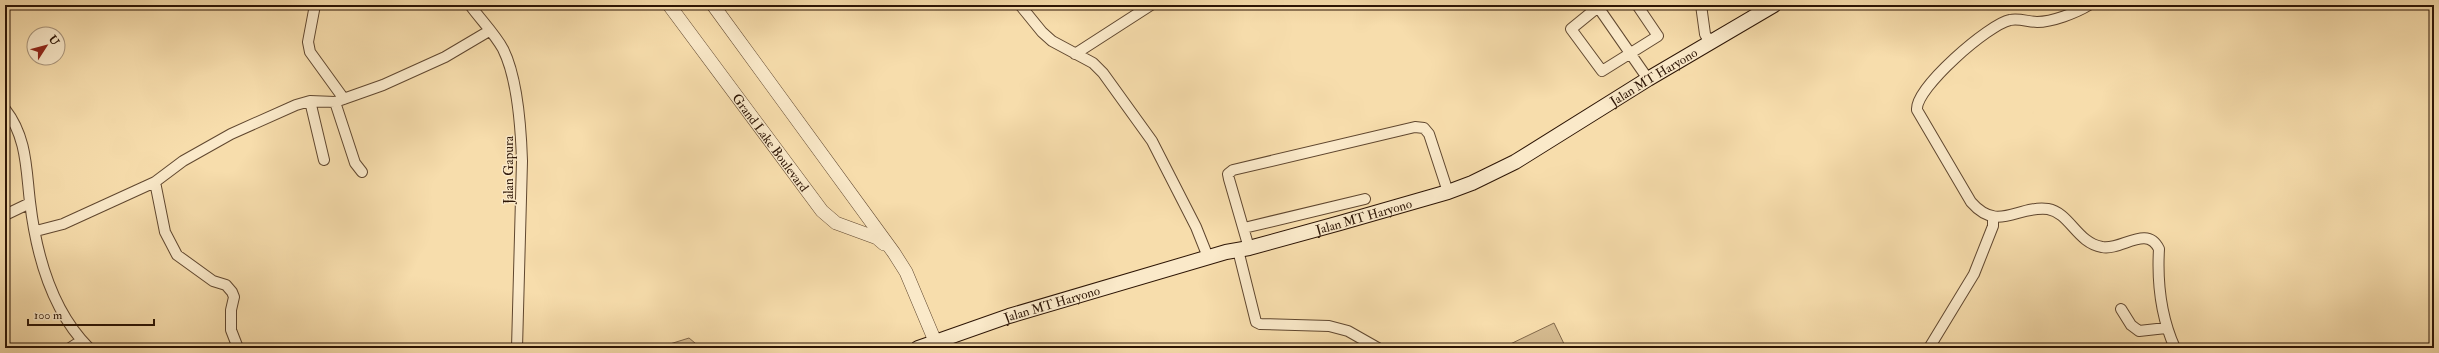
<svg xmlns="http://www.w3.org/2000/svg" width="2439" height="353" font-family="'IM FELL Double Pica',serif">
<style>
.green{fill:#d5bb90;stroke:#81684a}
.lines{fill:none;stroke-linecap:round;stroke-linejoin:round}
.minor-casing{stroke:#60472f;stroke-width:12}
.tertiary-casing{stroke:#60472f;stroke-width:14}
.secondary-casing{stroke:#2d1505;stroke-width:16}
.minor{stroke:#fae9c9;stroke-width:10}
.tertiary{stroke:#fae9c9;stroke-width:13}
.secondary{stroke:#fae9c9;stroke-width:14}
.labels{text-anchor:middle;stroke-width:3;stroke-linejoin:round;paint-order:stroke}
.street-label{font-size:13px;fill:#2d1505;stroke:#fae9c9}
</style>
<rect width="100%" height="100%" fill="#f7ddac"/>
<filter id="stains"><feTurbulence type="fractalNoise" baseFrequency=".005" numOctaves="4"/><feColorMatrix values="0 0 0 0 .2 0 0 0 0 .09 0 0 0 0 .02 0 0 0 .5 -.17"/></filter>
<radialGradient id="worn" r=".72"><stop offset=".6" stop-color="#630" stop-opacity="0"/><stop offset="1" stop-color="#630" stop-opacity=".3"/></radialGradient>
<path class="green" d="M1554 323 1566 348H1502Z
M689 338 701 348H657Z"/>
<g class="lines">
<g class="minor-casing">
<path id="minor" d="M315 5 308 42 310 52 344 99
M470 5C480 19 495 34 503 49 517 77 521 129 522 161L517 348
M1020 5 1042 32 1052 41 1093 63 1103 73 1152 141 1196 227 1208 257
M1600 5 1598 7 1648 79
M1701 5 1705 34 1710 43
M2089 5C2076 13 2052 22 2037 22 2029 22 2019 18 2010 20 1989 24 1915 88 1917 110L1971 202C1998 233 2017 205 2048 209 2070 213 2077 243 2102 247 2121 251 2147 224 2159 249 2157 283 2161 317 2175 348
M1598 7 1571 29 1602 71 1658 36 1637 5
M1075 54 1151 5
M310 101 324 160
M335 102 355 163 362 172
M5 109C27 137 26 169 30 202 36 253 52 311 89 348
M155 182 165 232 177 255 213 281 226 285 232 292 234 297 231 310V330L238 348
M5 215 30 203
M1244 228 1365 199
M36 231 63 224 155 182 183 161 231 134 296 105 310 101 335 102 383 85 445 57 489 31
M1249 248 1229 179 1228 174 1233 170 1415 127 1424 128 1429 134 1448 192
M1238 250 1256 322 1260 324 1329 326 1348 331 1378 348
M2121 309 2131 325 2139 331 2166 328
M70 348 81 341
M1929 348 1974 274 1993 226V218"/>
</g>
<g class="tertiary-casing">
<g id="tertiary">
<path id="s1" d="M669 5 822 211 836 223 877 238 884 244"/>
<path d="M713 5 894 253 906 272 935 341"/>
</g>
</g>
<g class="secondary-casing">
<g id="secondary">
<path id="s2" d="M918 348 1009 316 1226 252 1249 248 1340 223 1448 192 1472 183 1515 162 1648 79 1774 5"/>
</g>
</g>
<use href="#minor" class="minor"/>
<use href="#tertiary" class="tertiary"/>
<use href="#secondary" class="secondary"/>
</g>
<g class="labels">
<g class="street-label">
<text dy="5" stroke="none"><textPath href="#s2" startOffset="789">Jalan MT Haryono</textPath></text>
<text dy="5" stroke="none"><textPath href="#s1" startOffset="171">Grand Lake Boulevard</textPath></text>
<text transform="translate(508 170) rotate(-90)" y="5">Jalan Gapura</text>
<text dy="5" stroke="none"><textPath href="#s2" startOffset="465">Jalan MT Haryono</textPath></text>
<text dy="5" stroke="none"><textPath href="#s2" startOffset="141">Jalan MT Haryono</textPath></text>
</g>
</g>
<rect width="2439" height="353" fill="none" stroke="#f7ddac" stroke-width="20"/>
<rect x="6" y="6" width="2427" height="341" fill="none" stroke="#2d1505" stroke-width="2"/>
<rect x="10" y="10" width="2419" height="333" fill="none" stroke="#2d1505"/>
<g transform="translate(46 46) rotate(54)"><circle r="19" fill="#fae9c9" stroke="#a8947b"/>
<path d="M0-3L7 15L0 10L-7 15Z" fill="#8f2418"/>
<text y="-6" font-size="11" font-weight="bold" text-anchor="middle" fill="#2d1505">U</text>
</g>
<path d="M28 319v6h126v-6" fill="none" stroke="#2d1505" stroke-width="2"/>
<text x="34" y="319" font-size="12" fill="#2d1505" stroke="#fae9c9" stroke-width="3" paint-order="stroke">100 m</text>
<rect width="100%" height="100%" filter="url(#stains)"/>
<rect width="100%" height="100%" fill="url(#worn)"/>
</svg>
